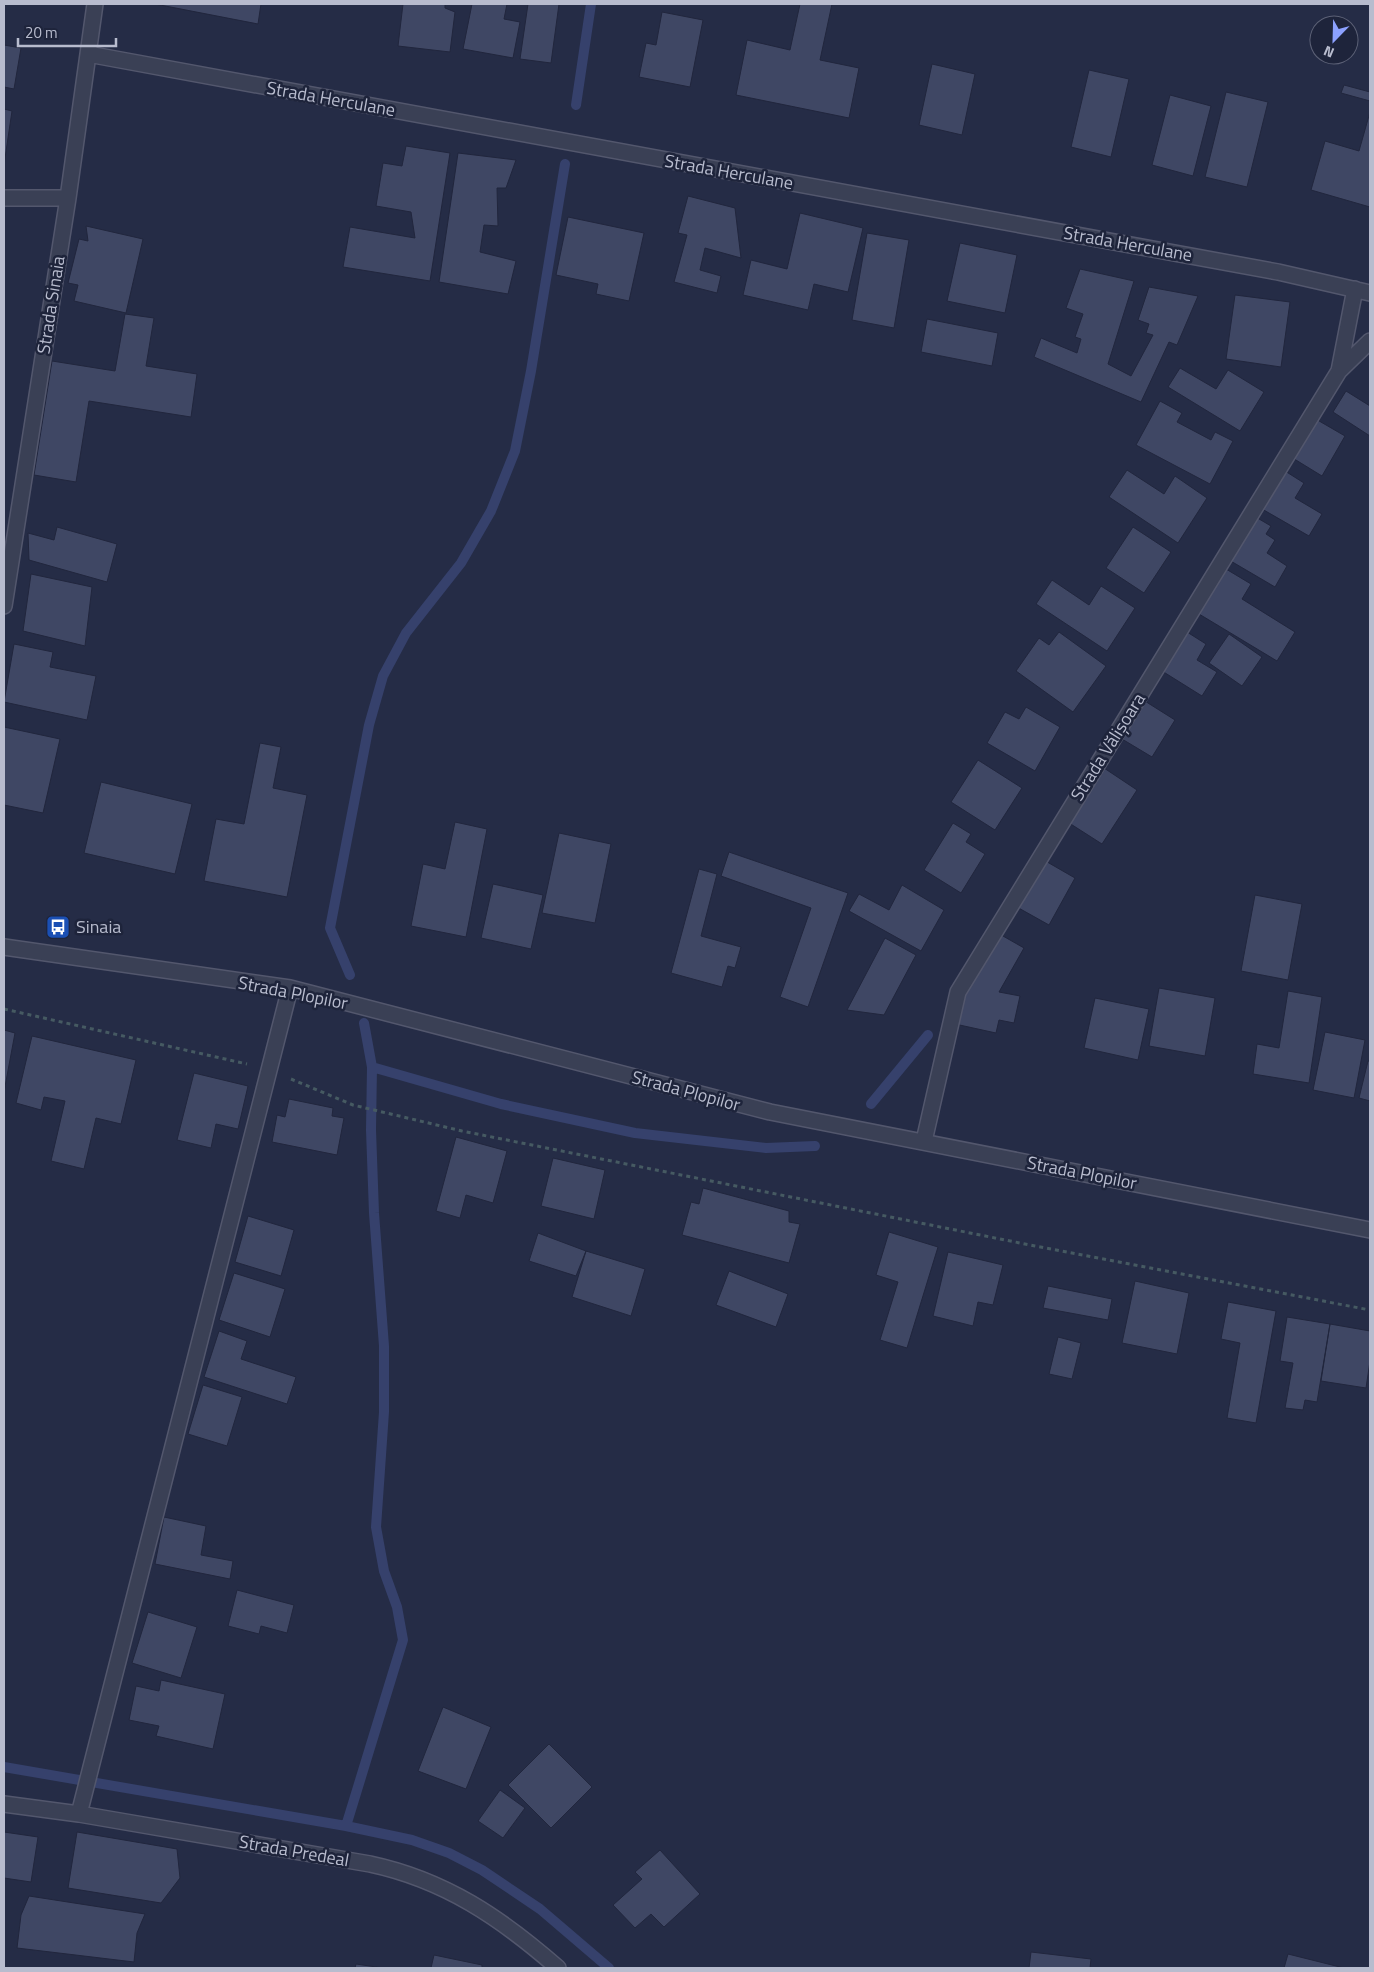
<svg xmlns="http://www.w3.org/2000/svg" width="1374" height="1972" font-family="'Titillium Web',sans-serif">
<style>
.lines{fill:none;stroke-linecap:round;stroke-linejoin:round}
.stream{stroke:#36416c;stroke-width:10}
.building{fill:#3f4764;stroke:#21263d}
.street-casing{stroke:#53576d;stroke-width:18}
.path{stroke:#465a62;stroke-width:3;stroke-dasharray:4 4;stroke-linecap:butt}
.street{stroke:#3a4055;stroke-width:15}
.labels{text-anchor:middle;stroke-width:5;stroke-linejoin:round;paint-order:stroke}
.street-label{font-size:18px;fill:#b8bcce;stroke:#1e243b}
.poi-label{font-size:18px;fill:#b8bcce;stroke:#1e243b;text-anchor:start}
</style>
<rect width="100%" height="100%" fill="#252c46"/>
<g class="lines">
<path class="stream" d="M576 105 591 4
M350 975 330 928 369 725 383 676 406 633 461 563 491 511 515 451 531 371 565 164
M364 1023 372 1067 371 1130 374 1213 384 1346V1412L376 1527 384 1571 397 1607 403 1640 346 1826 412 1840 449 1853 482 1870 540 1909 609 1968
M372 1067 501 1104 635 1133 766 1148 815 1146
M871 1104 928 1035
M4 1767 346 1826"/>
</g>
<path class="building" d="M155 4H261L258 24Z
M403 4H445V8L455 12 450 52 398 46Z
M472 4H507L504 19 520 22 513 58 463 49Z
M528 4H559L551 63 520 59Z
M800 4H832L820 60 859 68 849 118 736 95 747 40 790 50Z
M662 12 703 20 690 87 639 77 646 43 656 45Z
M4 45 21 48 14 89 4 87Z
M932 64 975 74 962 135 919 125Z
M1089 70 1129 79 1111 157 1071 147Z
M1344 85 1370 92V101L1341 93Z
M1226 92 1268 102 1247 187 1205 177Z
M1170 95 1211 106 1193 176 1152 165Z
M4 109 12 111 4 165Z
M1370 112V207L1311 190 1325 141 1359 151Z
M406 146 450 153 430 281 343 267 350 227 415 238 411 212 376 206 383 163 402 166Z
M458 153 516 160 506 188H497L498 226 484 225 480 252 516 261 508 294 439 282Z
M688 196 735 208 741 258 705 248 700 270 721 276 717 293 674 282 687 235 678 233Z
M800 213 863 228 848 292 814 284 808 310 743 295 751 260 787 269Z
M568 217 644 233 629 301 596 294 598 284 556 275Z
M86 226 143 239 126 313 74 301 78 285 68 283 79 239 88 241Z
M867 233 909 240 894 328 852 320Z
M960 243 1017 255 1005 313 947 301Z
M1080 269 1134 281 1108 364 1131 376 1153 335 1146 333 1149 324 1138 320 1149 287 1198 296 1177 345 1169 342 1141 402 1034 357 1041 338 1077 353 1081 339 1075 337 1083 314 1066 308Z
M1235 295 1290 302 1281 367 1226 359Z
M125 314 154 318 146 366 197 374 191 417 89 401 76 482 34 475 52 361 115 371Z
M927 319 998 333 992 366 921 352Z
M1180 368 1216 389 1228 370 1264 392 1240 431 1168 387Z
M1346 391 1370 406V436L1333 412Z
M1160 401 1182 413 1177 422 1211 440 1215 432 1233 441 1210 484 1136 445Z
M1314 418 1345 436 1322 476 1291 457Z
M1127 470 1164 494 1175 476 1207 498 1178 543 1109 497Z
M1285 471 1304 483 1295 498 1322 514 1309 536 1262 509Z
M1254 516 1271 526 1266 534 1275 540 1267 553 1287 566 1275 587 1229 560Z
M57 527 117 544 107 582 29 560 28 533 54 540Z
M1133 527 1171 552 1144 593 1106 568Z
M1226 569 1251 584 1242 599 1295 632 1277 661 1199 614Z
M31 574 92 587 85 646 23 631Z
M1052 580 1089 605 1101 586 1135 608 1107 651 1036 604Z
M1059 632 1106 666 1073 712 1016 671 1039 638 1049 645Z
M1187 632 1206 644 1197 660 1217 672 1202 696 1162 671Z
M1229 634 1262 657 1242 686 1209 663Z
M14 644 53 652 50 667 96 676 87 720 4 702Z
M1140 698 1175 720 1152 757 1117 736Z
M1026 707 1060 727 1035 771 987 743 1005 712 1019 719Z
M4 727 60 739 43 813 4 805Z
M260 743 281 747 273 788 307 795 287 897 204 881 216 819 244 824Z
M978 760 1022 788 995 830 951 802Z
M1101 766 1137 790 1102 844 1066 821Z
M101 782 192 804 175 874 84 853Z
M455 822 487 829 466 937 411 926 423 864 445 869Z
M953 823 971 834 966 842 985 854 961 893 924 870Z
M559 833 611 844 595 923 542 913Z
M729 852 848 893 808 1007 780 997 811 908 721 876Z
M1042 859 1075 878 1049 925 1015 906Z
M699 869 717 874 701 936 741 947 735 968 728 966 722 987 671 973Z
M493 884 543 895 531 949 481 938Z
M902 885 944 910 921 951 849 911 859 894 889 910Z
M1255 895 1302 904 1288 980 1241 971Z
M996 932 1024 948 999 992 1020 996 1014 1023 999 1020 996 1033 955 1024 962 991Z
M885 938 916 955 884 1015 847 1010Z
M1159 988 1215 998 1205 1056 1149 1046Z
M1288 991 1322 997 1309 1083 1253 1074 1257 1044 1279 1048Z
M1095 998 1149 1009 1138 1060 1084 1048Z
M4 1030 15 1033 4 1092Z
M1325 1032 1365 1040 1354 1098 1313 1090Z
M32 1036 136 1060 121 1124 96 1118 84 1169 51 1161 65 1101 44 1097 41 1110 16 1103Z
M1368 1061H1370V1101L1359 1098Z
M194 1073 248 1086 238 1129 216 1124 211 1148 177 1140Z
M289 1099 333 1108 332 1116 344 1118 337 1155 272 1142 277 1115 285 1117Z
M456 1137 507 1151 493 1203 466 1195 460 1218 436 1211Z
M553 1158 605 1170 594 1219 541 1206Z
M703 1188 789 1211V1222L800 1224 789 1263 682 1235 691 1202 699 1204Z
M248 1216 294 1230 281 1276 235 1262Z
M889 1232 938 1247 907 1348 880 1340 898 1282 876 1275Z
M538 1233 586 1251 576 1276 529 1261Z
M586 1251 645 1269 631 1316 572 1297Z
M948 1252 1003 1265 993 1305 978 1302 973 1326 933 1316Z
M729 1271 788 1294 776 1327 716 1305Z
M234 1273 285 1289 270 1337 219 1320Z
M1135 1281 1189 1293 1177 1354 1122 1343Z
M1048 1286 1112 1299 1108 1320 1043 1308Z
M1228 1302 1276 1311 1256 1423 1227 1418 1240 1343 1221 1339Z
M1287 1317 1330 1324 1317 1402 1305 1400 1303 1410 1285 1408 1293 1363 1280 1361Z
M1330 1324 1370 1331V1361L1366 1388 1321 1381Z
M219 1331 247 1341 241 1359 296 1377 287 1404 204 1377Z
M1058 1337 1081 1343 1072 1379 1049 1374Z
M203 1385 242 1397 227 1446 188 1434Z
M164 1517 206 1526 201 1555 233 1561 230 1579 155 1564Z
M237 1590 294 1605 287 1633 261 1626 259 1634 228 1626Z
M148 1612 197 1627 181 1678 132 1663Z
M161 1680 225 1694 213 1749 156 1736 159 1726 129 1720 136 1686 159 1691Z
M443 1707 491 1727 466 1789 418 1771Z
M549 1744 592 1787 551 1828 508 1785Z
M500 1790 525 1808 503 1838 478 1821Z
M4 1832 38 1837 31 1882 4 1878Z
M77 1832 177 1849 180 1878 161 1903 68 1888Z
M660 1850 700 1894 664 1927 651 1914 635 1928 613 1905 642 1879 635 1872Z
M29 1896 145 1914 137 1933 134 1962 17 1948 21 1915Z
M1031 1952 1091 1959 1090 1968H1029Z
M1288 1954 1344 1968H1284Z
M434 1955 482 1965V1968H431Z
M356 1964 383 1968H355Z"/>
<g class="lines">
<g class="street-casing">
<path id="street" d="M88 54 1278 272 1370 293
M4 198H68
M1355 289 1339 371 1370 341
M4 606 68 198 95 4
M4 947 290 988 770 1112 1370 1230
M924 1141 958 992 1339 371
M4 1804 79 1814 370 1864C445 1880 501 1918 558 1968
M79 1814 290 988"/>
</g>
<path class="path" d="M4 1009 247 1064
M291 1079 353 1105 462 1131 1035 1246 1370 1310"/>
<use href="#street" class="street"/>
</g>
<defs>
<g id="bus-square" transform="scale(1.25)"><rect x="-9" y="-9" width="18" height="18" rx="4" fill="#1a4fb4" stroke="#1e243b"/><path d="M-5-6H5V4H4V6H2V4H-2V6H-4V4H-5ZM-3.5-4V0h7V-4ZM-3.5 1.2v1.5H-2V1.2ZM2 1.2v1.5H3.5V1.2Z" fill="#fff"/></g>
</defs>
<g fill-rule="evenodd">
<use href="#bus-square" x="58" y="927"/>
</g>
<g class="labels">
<g class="street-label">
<text transform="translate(331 99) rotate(10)" y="6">Strada Herculane</text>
<text transform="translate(729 172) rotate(10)" y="6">Strada Herculane</text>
<text transform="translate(1128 244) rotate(10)" y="6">Strada Herculane</text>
<text transform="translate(51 305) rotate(-81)" y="6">Strada Sinaia</text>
<text transform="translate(1108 747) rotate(-58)" y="6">Strada Vălișoara</text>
<text transform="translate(293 993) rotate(11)" y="6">Strada Plopilor</text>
<text transform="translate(686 1091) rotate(15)" y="6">Strada Plopilor</text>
<text transform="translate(1082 1173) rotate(11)" y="6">Strada Plopilor</text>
<text transform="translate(294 1851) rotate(10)" y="6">Strada Predeal</text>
</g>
<g class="poi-label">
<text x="76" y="933">Sinaia</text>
</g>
</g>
<rect width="1374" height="1972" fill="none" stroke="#b8bcce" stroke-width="10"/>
<g transform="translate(1334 40) rotate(203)"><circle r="24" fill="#1e243b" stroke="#5c6176"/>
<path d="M0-4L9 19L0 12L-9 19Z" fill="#8ca1ff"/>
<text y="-8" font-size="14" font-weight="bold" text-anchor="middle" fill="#b8bcce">N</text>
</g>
<path d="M18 38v8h98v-8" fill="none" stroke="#b8bcce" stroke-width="2.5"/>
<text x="25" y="38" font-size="15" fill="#b8bcce" stroke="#1e243b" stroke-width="4" paint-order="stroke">20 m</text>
</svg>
